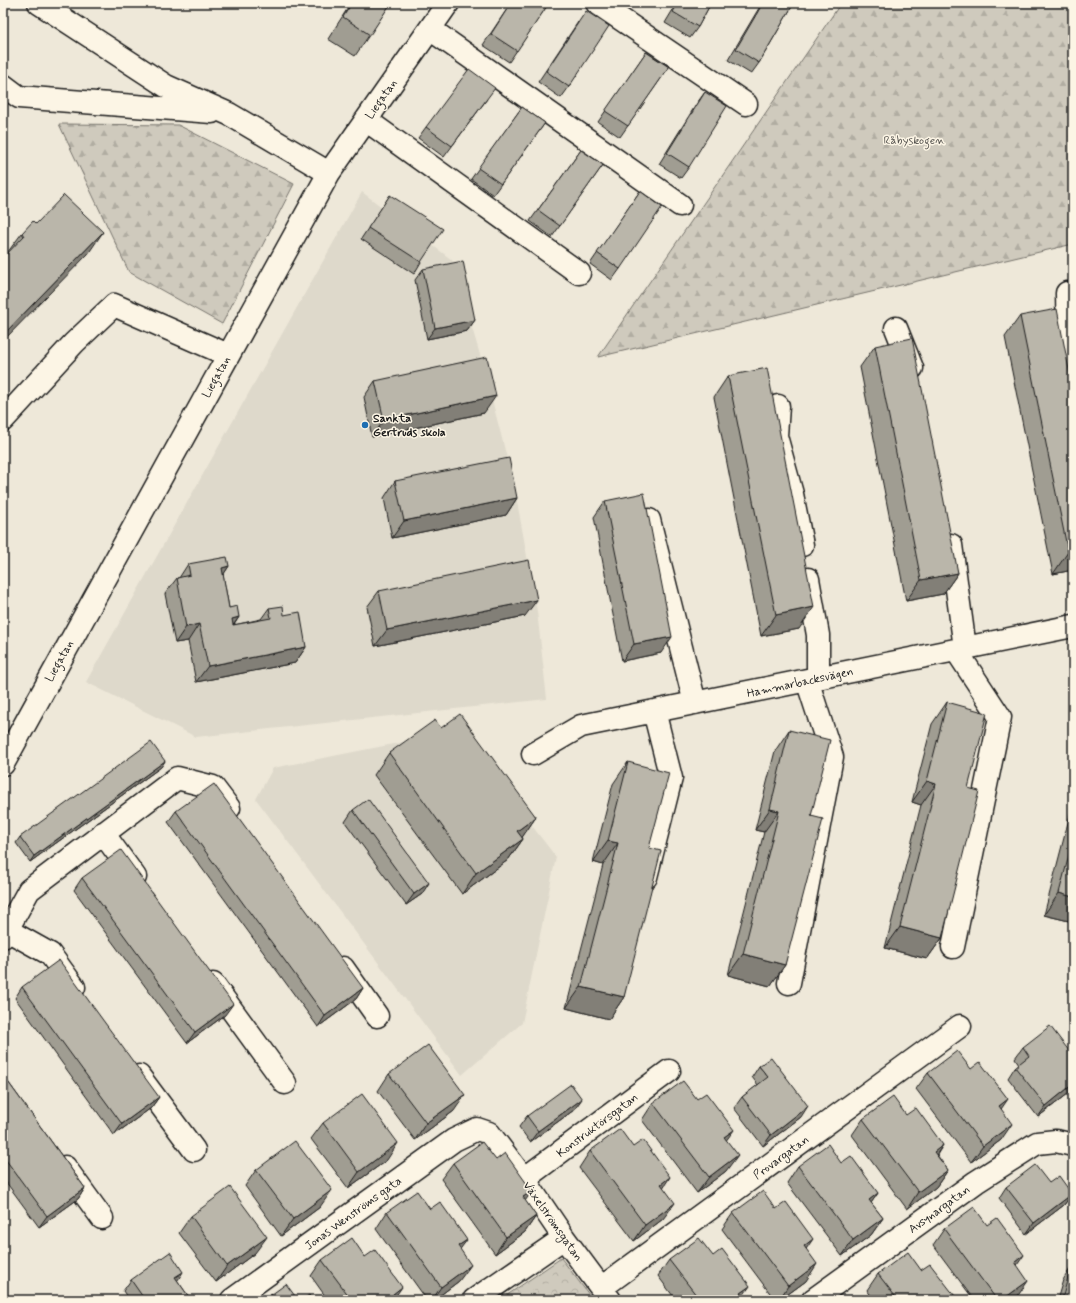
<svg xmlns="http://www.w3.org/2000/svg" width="1076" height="1303" font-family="Mynerve,sans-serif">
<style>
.built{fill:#ded9cb}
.forest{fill:url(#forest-firs);stroke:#76736c}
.park{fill:url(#park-crowns);stroke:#76736c}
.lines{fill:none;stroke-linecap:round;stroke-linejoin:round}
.minor-casing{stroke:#1c1c1c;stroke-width:25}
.minor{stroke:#fcf5e5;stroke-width:22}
.wall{fill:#a09d92;stroke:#1c1c1c}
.shaded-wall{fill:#827f77;stroke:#1c1c1c}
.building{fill:#bab6aa;stroke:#1c1c1c}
.poi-dot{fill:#1f6fb2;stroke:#fcf5e5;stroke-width:1.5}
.labels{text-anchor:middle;stroke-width:3;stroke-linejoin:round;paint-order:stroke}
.street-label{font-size:12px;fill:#1c1c1c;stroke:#fcf5e5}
.park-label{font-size:12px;fill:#52504c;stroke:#fcf5e5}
.poi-label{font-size:12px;font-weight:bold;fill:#1c1c1c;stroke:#fcf5e5;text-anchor:start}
</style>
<defs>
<pattern id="forest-firs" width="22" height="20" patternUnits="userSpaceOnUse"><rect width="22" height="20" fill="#cfcabd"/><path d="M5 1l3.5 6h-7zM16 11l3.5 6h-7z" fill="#b1ada2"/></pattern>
<pattern id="park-crowns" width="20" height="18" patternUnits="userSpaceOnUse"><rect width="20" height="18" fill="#cfcabd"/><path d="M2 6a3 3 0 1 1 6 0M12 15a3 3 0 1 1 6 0" fill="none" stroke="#b1ada2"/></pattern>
</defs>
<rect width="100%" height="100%" fill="#eee8d9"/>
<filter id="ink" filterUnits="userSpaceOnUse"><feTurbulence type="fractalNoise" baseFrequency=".025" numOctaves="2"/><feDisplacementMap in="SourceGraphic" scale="8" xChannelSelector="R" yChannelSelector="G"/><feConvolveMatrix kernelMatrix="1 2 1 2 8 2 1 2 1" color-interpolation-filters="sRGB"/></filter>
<g filter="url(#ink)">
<path class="built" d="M362 192 452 260 483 365 514 485 537 611 547 699 196 737 86 682Z
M459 731 556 857 522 1023 462 1075 256 799 273 768Z"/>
<path class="forest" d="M841 3H1073V244L598 357Z
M59 124 178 125 294 184 222 324 129 272Z"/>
<path class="park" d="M561 1258 593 1300H500Z"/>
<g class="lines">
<g class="minor-casing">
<path id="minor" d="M39 3 166 86 229 114 329 173
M597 3 746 104
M430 29 680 205
M3 85 19 97 212 112
M366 120 579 273
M1067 293 1069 390 1073 414
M896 328 912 368
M778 406 776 436 792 494 802 545
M3 420 74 343 114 305 228 355
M649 520 695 703
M951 545 965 648
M808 579 818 635V678
M533 754 581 726 1073 626
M3 764 329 173 448 3
M103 833 135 877
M646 877 671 778 654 711
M7 930 50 954 74 987
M3 937 29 890 177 778 213 787 229 808
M953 947 1000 717 956 650
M343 968 377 1016
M789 983 832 757 807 680
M213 984 285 1083
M139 1076 194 1150
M65 1167 102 1218
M524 1179 669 1071
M601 1288 960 1026
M232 1300 454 1140 477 1129 489 1133 524 1179 564 1238 610 1300
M474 1300 564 1238
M813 1300 976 1182 1037 1143 1056 1141 1073 1145"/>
</g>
<use href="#minor" class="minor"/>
</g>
<path class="wall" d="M351 3H391L355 56 328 39Z
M511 3H549L509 62 483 45Z
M677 3H711L698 27 690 38 665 23Z
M762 3H794L759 63 751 74 728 60Z
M578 22 569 87 561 98 538 82Z
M646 52 669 67 620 137 598 122Z
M705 92 689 167 681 178 659 164 697 103Z
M487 99 444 157 418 138 426 127Z
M522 107 545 123 493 195 471 179Z
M581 150 603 165 552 237 530 221Z
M640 191 620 269 612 280 590 264Z
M390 195 421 262 414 274 361 239Z
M36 224 88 254 7 253 22 233Z
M423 269 475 320 467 331 427 339 415 280Z
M1020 316 1073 390V570L1053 574 1005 337Z
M875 346 958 573 943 594 906 601 860 367Z
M728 376 799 629 761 636 714 397Z
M375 381 484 413 372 437 364 397Z
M395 481 517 498 506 515 392 538 384 498Z
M605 501 661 653 622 661 594 517Z
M188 564 229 566 223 575 229 608 239 617 234 625 261 619 269 608 284 615 306 647 295 663 196 682 188 641 175 643 165 594 177 578H179Z
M379 591 525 616 375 646 367 607Z
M947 702 968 788 942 938 927 959 885 948 921 805 912 802 932 724Z
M441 728 536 817 522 837 523 839 508 860 462 894 374 775 389 753Z
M789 730 811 816 785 965 770 986 728 975 764 832 755 830 775 751Z
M165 761 161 767 30 862 16 843 20 837Z
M628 762 649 848 624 997 609 1019 566 1008 603 865 593 862 613 784Z
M1073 803V922L1044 915Z
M353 810 422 894 406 905 345 822Z
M176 811 363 988 356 999 318 1027 168 822Z
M82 878 225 1015 187 1043 74 890Z
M22 987 159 1097 151 1108 114 1135 15 998Z
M1023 1047 1073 1056V1090L1038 1117 1008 1078 1015 1067 1019 1064 1015 1058Z
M759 1066 801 1117 763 1146 734 1108 742 1097 758 1085 752 1077Z
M928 1073 1001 1109V1140L971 1162 916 1089Z
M389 1074 454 1111 415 1140 378 1091Z
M3 1075 85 1188 78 1199 39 1227 3 1178Z
M653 1103 726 1140V1171L697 1193 642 1120Z
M574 1110 530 1142 519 1127 527 1116Z
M906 1115 943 1145 937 1155 948 1170 936 1187 907 1209 852 1135 863 1119Z
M323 1123 387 1160 348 1188 311 1139Z
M590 1151 663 1187V1219L634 1241 579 1168Z
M453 1163 525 1201 536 1216 525 1232 495 1254 441 1179Z
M841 1163 878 1193 871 1203 883 1218 871 1235 842 1256 787 1183 798 1166Z
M256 1170 320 1207 281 1236 245 1186Z
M1049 1183 1072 1194 1064 1205 1026 1234 999 1198 1006 1187Z
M387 1212 460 1250 459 1281 434 1300H427L376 1229Z
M733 1213 806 1249V1281L780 1300H775L722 1229Z
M191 1216 255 1253 216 1282 179 1233Z
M944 1229 1017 1265V1297L1013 1300H974L933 1245Z
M322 1260 395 1297 397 1300H328L311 1276Z
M669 1260 743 1296 745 1300H676L658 1276Z
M1070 1269 1073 1300H1057L1063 1280Z
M921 1270 958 1300H874L867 1290 878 1274Z
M131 1280H177L189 1297 187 1300H129L123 1291Z"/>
<path class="shaded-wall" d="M103 232 88 254 3 341V335Z
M475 320 467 331 427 339 435 328Z
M496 396 484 413 372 437 384 420Z
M517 498 506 515 392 538 404 521Z
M1073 551V570L1053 574 1068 552Z
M229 566 218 583 222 568Z
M958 573 943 594 906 601 921 580Z
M537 600 525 616 375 646 387 630Z
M814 607 799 629 761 636 776 615Z
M239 617 227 634 232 619Z
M199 624 188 641 175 643 186 627Z
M672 637 661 653 622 661 634 644Z
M306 647 295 663 196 682 208 666Z
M165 761 161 767 30 862 34 856Z
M927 781 936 784 921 805 912 802Z
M770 809 779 811 764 832 755 830Z
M536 817 521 839 517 831Z
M523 839 508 860 462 894 476 873Z
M608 841 618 843 603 865 593 862Z
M429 883 422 894 406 905 414 894Z
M1059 893 1073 897V922L1044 915Z
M900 927 942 938 927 959 885 948Z
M743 954 785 965 770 986 728 975Z
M581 987 624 997 609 1019 566 1008Z
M363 988 356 999 318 1027 325 1016Z
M233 1004 225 1015 187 1043 195 1032Z
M1073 1084V1090L1038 1117 1046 1106Z
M465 1095 454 1111 415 1140 426 1123Z
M159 1097 151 1108 114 1135 122 1124Z
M582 1099 574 1110 530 1142 538 1131Z
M1008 1099 997 1115 999 1106Z
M808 1106 801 1117 763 1146 771 1135Z
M1012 1124 1001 1140 971 1162 983 1146Z
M734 1130 722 1146 724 1137Z
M398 1143 387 1160 348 1188 359 1172Z
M943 1145 932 1161 934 1152Z
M738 1155 726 1171 697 1193 709 1177Z
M948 1170 936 1187 907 1209 918 1192Z
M670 1177 659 1194 661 1184Z
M85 1188 78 1199 39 1227 47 1216Z
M332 1190 320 1207 281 1236 293 1219Z
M532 1191 521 1207 523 1197Z
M878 1193 867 1209 869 1200Z
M1072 1194 1064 1205 1026 1234 1034 1223Z
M675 1203 663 1219 634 1241 645 1225Z
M536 1216 525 1232 495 1254 506 1237Z
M883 1218 871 1235 842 1256 853 1240Z
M267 1237 255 1253 216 1282 227 1266Z
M813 1239 802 1255 804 1246Z
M467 1240 455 1256 458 1246Z
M1024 1255 1013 1271 1015 1262Z
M817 1264 806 1281 780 1300H779L788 1286Z
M471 1265 459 1281 434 1300H432L441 1287Z
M183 1272 176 1283 175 1277Z
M1028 1281 1017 1297 1013 1300H1002Z
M750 1286 740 1300V1293Z
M402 1287 393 1300V1294Z"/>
<path class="building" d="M352 3H391L370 35 343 17Z
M511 3H549L517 51 491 34Z
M678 3H711L698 27 673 12Z
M763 3H794L759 63 736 49Z
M586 11 609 26 569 87 546 71Z
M646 52 669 67 628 126 605 111Z
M469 69 495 88 452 146 426 127Z
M705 92 727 106 689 167 667 153Z
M522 107 545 123 501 184 478 168Z
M581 150 603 165 560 226 538 210Z
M640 191 662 207 620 269 597 253Z
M64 195 103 232 3 335V258L24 236 22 233 33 221 36 224Z
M390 195 443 229 421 262 368 228Z
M463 261 475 320 435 328 423 269Z
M1057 309 1073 390V551L1068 552 1020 316Z
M912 338 958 573 921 580 875 346Z
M487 357 496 396 384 420 375 381Z
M767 368 814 607 776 615 728 376Z
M509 458 517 498 404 521 395 481Z
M644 493 672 637 634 644 605 501Z
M227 557 229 566 222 568 229 608 237 606 239 617 232 619 233 625 271 618 269 608 283 606 284 615 300 612 306 647 208 666 199 624 186 627 177 578 190 575 188 564Z
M529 560 537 600 387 630 379 591Z
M947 702 987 713 968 788 979 791 942 938 900 927 936 784 927 781Z
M460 714 536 817 517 831 523 839 476 873 389 753 435 720 441 728Z
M789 730 830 740 811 816 823 819 785 965 743 954 779 811 770 809Z
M151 742 165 761 34 856 20 837Z
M628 762 669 773 649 848 661 851 624 997 581 987 618 843 608 841Z
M214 784 363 988 325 1016 176 811Z
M368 799 429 883 414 894 353 810Z
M1073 840V897L1059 893Z
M121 850 233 1004 195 1032 82 878Z
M59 960 159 1097 122 1124 22 987Z
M1050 1026 1073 1056V1084L1046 1106 1015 1067 1029 1056 1023 1047Z
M428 1045 465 1095 426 1123 389 1074Z
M957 1051 971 1069 980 1062 1008 1099 999 1106 1012 1124 983 1146 928 1073Z
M771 1057 808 1106 771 1135 742 1097 768 1077 759 1066Z
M3 1075 85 1188 47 1216 3 1156Z
M683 1081 697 1099 706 1093 734 1130 724 1137 738 1155 709 1177 653 1103Z
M571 1084 582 1099 538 1131 527 1116Z
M362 1094 398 1143 359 1172 323 1123Z
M893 1097 906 1115 916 1108 943 1145 934 1152 948 1170 918 1192 863 1119Z
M620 1129 633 1147 643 1140 670 1177 661 1184 675 1203 645 1225 590 1151Z
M295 1141 332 1190 293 1219 256 1170Z
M482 1142 496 1160 505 1153 532 1191 523 1197 536 1216 506 1237 453 1163Z
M828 1144 841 1163 851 1156 878 1193 869 1200 883 1218 853 1240 798 1166Z
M1035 1165 1049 1183 1059 1176 1072 1194 1034 1223 1006 1187Z
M230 1187 267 1237 227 1266 191 1216Z
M417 1191 430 1209 440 1202 467 1240 458 1246 471 1265 441 1287 387 1212Z
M763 1191 776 1209 786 1202 813 1239 804 1246 817 1264 788 1286 733 1213Z
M974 1207 987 1225 997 1218 1024 1255 1015 1262 1028 1281 1002 1300H997L944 1229Z
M352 1238 365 1257 375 1250 402 1287 393 1294 397 1300H352L322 1260Z
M699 1238 713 1256 722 1249 750 1286 740 1293 745 1300H700L669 1260Z
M170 1252 183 1272 175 1277 189 1297 185 1300H145L131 1280Z
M908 1252 921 1270 930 1264 958 1300H898L878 1274Z
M1070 1269H1073V1300H1062Z
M286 1284 298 1300H264Z
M309 1295 313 1300H302Z"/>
</g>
<circle class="poi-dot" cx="365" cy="425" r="4"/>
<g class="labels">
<g class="street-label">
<text transform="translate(381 99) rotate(-55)" y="4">Liegatan</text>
<text transform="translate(216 377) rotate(-61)" y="4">Liegatan</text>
<text transform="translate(59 661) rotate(-61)" y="4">Liegatan</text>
<text transform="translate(800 682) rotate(-12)" y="4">Hammarbacksvägen</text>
<text transform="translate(597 1125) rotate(-37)" y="4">Konstruktörsgatan</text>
<text transform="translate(781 1157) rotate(-36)" y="4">Provargatan</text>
<text transform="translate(939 1209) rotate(-36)" y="4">Avsynargatan</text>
<text transform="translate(353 1213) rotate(-36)" y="4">Jonas Wenströms gata</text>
<text transform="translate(553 1221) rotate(55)" y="4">Växelströmsgatan</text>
</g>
<g class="park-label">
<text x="914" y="144">Råbyskogen</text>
</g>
<g class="poi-label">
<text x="373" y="422">Sankta<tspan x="373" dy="14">Gertruds skola</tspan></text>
</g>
</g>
<rect width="1076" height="1303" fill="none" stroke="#fcf5e5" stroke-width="16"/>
<rect x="8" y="8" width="1060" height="1287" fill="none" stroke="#1c1c1c" stroke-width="1.5" filter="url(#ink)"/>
</svg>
